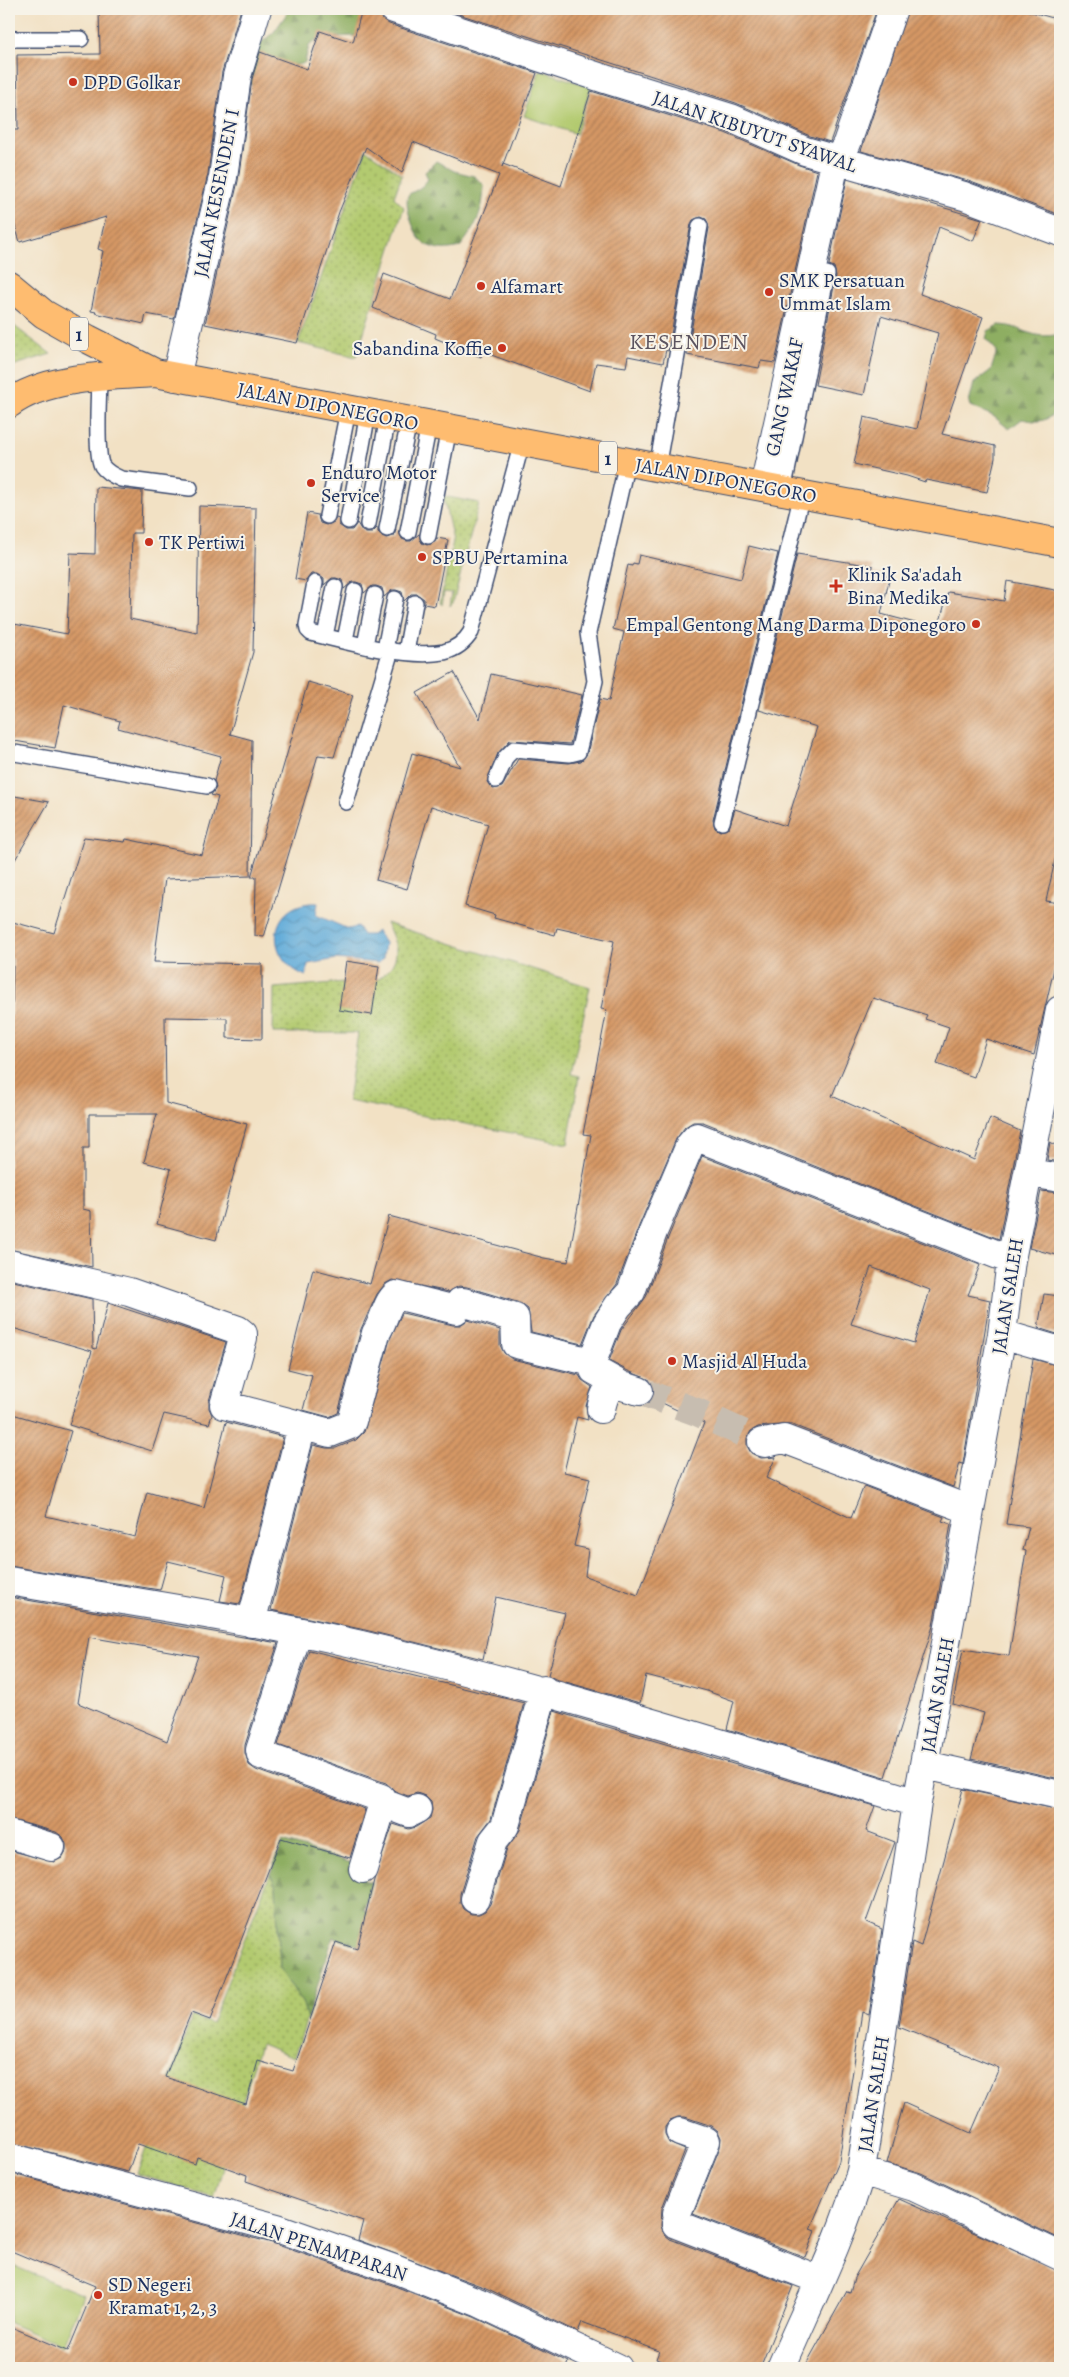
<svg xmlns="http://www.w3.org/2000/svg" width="1069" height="2377" font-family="Alegreya,serif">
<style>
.green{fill:url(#green-dots);stroke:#677c66}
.forest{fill:url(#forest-firs);stroke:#546e60}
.pitch{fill:#b3ca6f;stroke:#677c66}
.water{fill:url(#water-waves);stroke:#3e6d9c}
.building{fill:url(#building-hatch);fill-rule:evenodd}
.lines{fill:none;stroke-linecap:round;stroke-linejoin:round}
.minor-tunnel{stroke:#c7bdb0;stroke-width:28;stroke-dasharray:28 14;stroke-linecap:butt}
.service-casing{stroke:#3b4a6d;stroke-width:18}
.minor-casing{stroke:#3b4a6d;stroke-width:30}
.trunk-casing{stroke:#3b4a6d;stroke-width:30}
.service{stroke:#fff;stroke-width:15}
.minor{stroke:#fff;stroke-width:28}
.trunk{stroke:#febc70;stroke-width:28}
.poi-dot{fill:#c8321e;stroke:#f7f3e8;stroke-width:2}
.labels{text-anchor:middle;stroke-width:4;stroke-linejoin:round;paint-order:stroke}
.shield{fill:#f7f3e8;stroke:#5d6a87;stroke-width:1}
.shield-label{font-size:19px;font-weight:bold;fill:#1b2f5e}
.poi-label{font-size:20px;fill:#1b2f5e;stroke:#f7f3e8;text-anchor:start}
.street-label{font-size:20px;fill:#1b2f5e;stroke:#f7f3e8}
.quarter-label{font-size:22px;letter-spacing:1px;fill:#5c5460;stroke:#f7f3e8}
</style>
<defs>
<pattern id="green-dots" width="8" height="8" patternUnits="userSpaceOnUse" patternTransform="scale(1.25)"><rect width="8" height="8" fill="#b3ca6f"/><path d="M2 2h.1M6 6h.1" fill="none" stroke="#91a45e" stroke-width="1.8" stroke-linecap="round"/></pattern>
<pattern id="forest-firs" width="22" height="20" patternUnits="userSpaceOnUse" patternTransform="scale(1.25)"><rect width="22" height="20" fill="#8eae62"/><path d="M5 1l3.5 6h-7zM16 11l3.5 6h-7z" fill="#738e54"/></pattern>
<pattern id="water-waves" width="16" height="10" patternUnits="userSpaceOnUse" patternTransform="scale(1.25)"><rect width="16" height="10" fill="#60abd9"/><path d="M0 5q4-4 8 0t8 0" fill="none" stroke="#4e8cb3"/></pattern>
<pattern id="building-hatch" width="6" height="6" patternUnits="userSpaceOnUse" patternTransform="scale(1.25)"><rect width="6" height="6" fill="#d69865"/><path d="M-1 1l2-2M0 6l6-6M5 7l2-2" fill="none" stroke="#ad7c56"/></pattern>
</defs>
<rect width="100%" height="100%" fill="#f7f3e8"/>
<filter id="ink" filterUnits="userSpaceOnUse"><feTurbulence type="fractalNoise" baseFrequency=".02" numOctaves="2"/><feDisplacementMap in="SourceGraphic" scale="10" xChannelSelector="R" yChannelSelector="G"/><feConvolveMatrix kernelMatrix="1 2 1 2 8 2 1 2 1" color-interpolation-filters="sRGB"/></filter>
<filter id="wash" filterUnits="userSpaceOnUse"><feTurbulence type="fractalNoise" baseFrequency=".0096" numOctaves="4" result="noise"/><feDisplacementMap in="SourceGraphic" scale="20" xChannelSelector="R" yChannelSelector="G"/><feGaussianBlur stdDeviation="1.12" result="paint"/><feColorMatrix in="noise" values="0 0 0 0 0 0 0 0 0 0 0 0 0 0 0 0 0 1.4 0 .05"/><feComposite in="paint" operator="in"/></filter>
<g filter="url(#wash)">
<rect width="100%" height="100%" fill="#f2e1c4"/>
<path class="green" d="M366 150 402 175 394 197 404 207 356 357 298 343Z
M9 322 51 354 9 367Z
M443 496 479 503 453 603 450 606 452 593 444 592 442 605 440 603 453 541Z
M386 923 590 987 571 1074 579 1076 568 1144 348 1101 358 1033H273L274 988 379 979C403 959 398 947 386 923Z
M270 1874 276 1886 280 1968 303 2004 307 2019 294 2057 260 2044 214 2198 137 2174 192 2016 211 2024Z"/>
<path class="forest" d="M290 9H368L373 14 369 35 318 38 309 46 305 62 302 64 289 66 252 86 246 79 258 45 274 32Z
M436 161 454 171 474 176 484 185C483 213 477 225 460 247 447 250 438 251 425 244 416 240 402 202 409 194 417 190 423 187 428 179L425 172Z
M999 325C1026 326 1029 341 1060 334V409C1044 422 1042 423 1022 419L1009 429 993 416 970 406 969 403 974 383 991 370 997 351 986 339 988 331Z
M283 1842 362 1866 366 1881 371 1882 364 1910 371 1912 383 1954 333 1937 307 2019 303 2004 280 1968 276 1886 270 1874Z"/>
<path class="pitch" d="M540 70 591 87 576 134 524 116Z
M9 2264 84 2295 63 2346 9 2323Z"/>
<path class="water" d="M318 903 316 915 348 929 358 927 363 935H372L377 931 385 943 383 958 379 963 337 959 308 964 306 976C261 958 269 900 318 903Z"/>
<g id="blocks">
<path class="building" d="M99 9H241L222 72 208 174 174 319 146 314 144 324 95 313 96 312 91 311 103 251 98 249 106 217 20 242 9 206V130H18L17 55 100 54Z
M362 9H379L382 19 389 24 537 73 502 167 503 164 561 186 591 91 725 133 799 165 817 171 775 363 761 361 759 368 687 355 709 228 706 219 701 217 693 220 691 224 668 351 666 350 663 363 628 356 626 367 596 363 590 391 483 352 481 357 435 338 436 334 373 308 384 274 450 299 499 175 413 142 402 173 366 147 339 212 297 343 205 324 238 181 252 79 260 52 307 69 320 31 353 42Z
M443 9H877L830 142 810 136 736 103Z
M908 9H1021L1060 20V215L968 181 861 151Z
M847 179 982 219 973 241 939 227 920 294 983 317 942 434 995 446V458L987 492 926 480 925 482 907 476 854 464 864 417 917 429 938 333 881 316 864 395 815 385 836 276 834 267 829 265Z
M96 487 142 491 141 533H132L130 619 197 633 199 506 256 508 253 652 230 734 252 740 250 876 165 879 154 962 262 964V1039L227 1038V1018L165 1017 166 1103 247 1124 216 1240 157 1224 171 1169 144 1162 157 1114H89V1148H83V1209L91 1211 92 1267 9 1249V1015H12L13 959H9V921L54 933 84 837 125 842 126 839 202 855 218 797 211 795 216 788 214 781 221 756 118 728 120 721 64 705 55 748 9 740V623L67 634 70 553 95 554Z
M307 513 318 515 320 523 326 525 334 522 336 518 339 519V525L346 530H352L357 523 362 531 366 533H372L378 527V532L386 538 394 536 396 530 399 531 402 539 407 541H411L419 534 422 543 427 545 435 542 437 538 448 540 435 606 424 604V599L417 594H411L404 601 402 592 396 590H392L384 597 382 588 376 586H372L364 593 362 584 356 582H352L344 589 342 580 336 578H332L324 585V579L317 574H311L306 581 295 579Z
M749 546 778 553 713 820 715 828 720 831 729 828 735 809 786 826 817 727 759 710 797 554 873 566 872 572 890 577 881 614 938 629 948 592 1004 601 1007 581 1060 591V838L1046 901 1060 903V943L1034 1055 986 1039 974 1077 937 1064 949 1027 925 1019 927 1015 873 998 832 1096 974 1160 990 1118 1020 1131 999 1239 703 1122H693L685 1127 676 1139 639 1226 617 1284 594 1315 582 1344 531 1332 528 1309 520 1303 467 1287 459 1286 449 1292 392 1280 385 1284 377 1294 361 1329 338 1413 329 1417 303 1410 312 1375 288 1369 313 1269 370 1284 389 1216 544 1258 568 1262 591 1135 583 1134 607 1010 601 1009 614 941 557 928 555 935 494 918 495 915 465 906 488 824 431 806 407 889 376 880 412 753 460 767 417 693 454 672 480 719 491 674 582 695 570 744 510 740 498 753 487 782 493 789 502 787 518 759 569 763 581 761 587 754 600 699 609 701 624 632 613 629 628 565 632 566 633 563 637 564 639 555 741 579Z
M308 682 353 695 334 757 318 755 264 937 255 936 256 877H251Z
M9 795 49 802 9 870Z
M346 961 379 966 372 1015 339 1010Z
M1050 1142 1060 1147V1162L1047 1160Z
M702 1156 980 1265 968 1295 990 1300 963 1464 960 1463 953 1487 790 1424 758 1427 751 1431 747 1438V1446L751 1453 761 1458 776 1457 766 1478 851 1518 864 1486 944 1517 942 1521 951 1524 933 1626 885 1777 727 1729 734 1701 707 1691 646 1675 640 1703 555 1679 548 1675 565 1613 496 1597 483 1659 365 1630 271 1610 313 1445 326 1448H336L356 1440 364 1432 390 1339 402 1313 453 1325H460L468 1320 500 1330V1345L504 1353 512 1359 579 1375 582 1380 592 1387 586 1406 588 1420 577 1417 564 1472 590 1478 574 1546 588 1549 585 1576 638 1595 704 1423 652 1398 654 1388 650 1380 628 1371 609 1361 621 1330 646 1297 668 1238ZM871 1267 930 1290 914 1343 851 1324Z
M1041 1191 1060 1193V1256L1029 1248Z
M9 1280 92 1299 93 1348 96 1349 108 1303 226 1342 209 1401V1408L212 1415 209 1424 164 1414 152 1451 69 1425 92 1351 9 1327Z
M1044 1294 1060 1296V1335L1038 1328Z
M1033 1359 1060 1366V1779L971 1759 984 1713 953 1704 963 1649 1009 1656 1026 1551 1023 1550 1029 1527 1006 1524Z
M9 1413 71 1431 46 1516 135 1537 147 1492 204 1508 226 1422 283 1437 240 1604 220 1601 226 1575 168 1561 160 1590 9 1566Z
M9 1597 278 1643 245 1745V1753L249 1765 256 1770 365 1809 350 1858 281 1838 210 2020 191 2013 165 2077 246 2104 258 2061 293 2071 336 1942 357 1949 374 1880 393 1824 409 1829 416 1827 430 1818 432 1810 431 1802 425 1796 417 1793 408 1796 395 1791 386 1783 278 1745 309 1650 524 1703 491 1819 478 1836 460 1894V1902L463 1909 471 1914H479L485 1911 490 1904 507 1848 520 1830 554 1711 875 1806 866 1831 895 1842 866 1922 882 1929 869 2015 862 2012 839 2161 810 2229 815 2231 805 2257 693 2214 720 2147 721 2138 718 2131 712 2126 685 2117H678L670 2120 665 2127V2135L669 2143 685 2150 662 2208 661 2226 664 2234 670 2239 793 2286 760 2368H678L656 2359 659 2351 582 2322 578 2332 486 2288 358 2240 363 2221 246 2181 247 2175 197 2157 195 2164 138 2144 128 2172 9 2142V1850L54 1862 62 1858 66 1851V1844L63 1837 56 1832 9 1819ZM89 1637 198 1656 167 1741 78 1703Z
M963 1789 1060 1810V2239L921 2173 887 2163 904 2103 971 2133 999 2068 899 2027 912 1942 921 1946Z
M9 2173 272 2243 392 2285 474 2317 568 2362 566 2368H9V2326L68 2351 95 2286 9 2250Z
M899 2199 1060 2271V2368H804L847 2291 850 2292 854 2278Z"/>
</g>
</g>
<g filter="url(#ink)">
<use href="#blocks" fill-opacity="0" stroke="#3b4a6d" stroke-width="1"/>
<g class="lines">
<path class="minor-tunnel" d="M639 1391 697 1412 762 1442"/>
<g class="service-casing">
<path id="service" d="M9 39H81
M99 377C99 394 95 453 102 466 106 472 114 476 121 479L190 488
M657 468 700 226
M783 491 827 274
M327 516 348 410
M348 521 368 413
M368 524 388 417
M387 529 409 421
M408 532 429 424
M428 536 449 428
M315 583 307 625 308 630 311 633C347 642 408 659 444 652 456 649 465 642 471 632L522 442
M325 636 335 587
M345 640 355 591
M365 645 375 595
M385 649 395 599
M406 652 415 603
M9 752 207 786
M496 780 506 757 514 749 570 754 578 752 595 681 588 633 627 462
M346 802 391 650
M722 822 802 494"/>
</g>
<g class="minor-casing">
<path id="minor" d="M394 9 605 79 731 118 805 151 964 196 1060 232
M176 377 223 177 237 76 257 9
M764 487 833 172 847 143 893 9
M1030 1173 1060 1178
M9 1264 129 1292 238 1330 243 1334V1338L224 1405 330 1433 350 1425 352 1421 376 1333C384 1322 386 1303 396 1295L456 1310 460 1302H463L515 1318 516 1344 592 1362
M1002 1334 1060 1351
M619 1384 594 1370 592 1362 607 1323 618 1306 631 1292 653 1232 690 1145 697 1137 1011 1260
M601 1409C607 1381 615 1383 639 1391
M762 1442 765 1443 784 1439 970 1510
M9 1581C126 1601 245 1618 361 1645 549 1689 733 1747 917 1803
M251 1623 302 1426
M298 1632 260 1750 261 1755 381 1798 383 1803 363 1869
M925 1765 1060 1795
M383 1803 409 1813 417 1809
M9 1834 51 1847
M475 1899 493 1841 505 1826 544 1690
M9 2157 277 2228 397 2270 480 2303 618 2368
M861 2171 914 2187 1060 2256
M677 2213 706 2141 680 2132
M676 2224 820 2280
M781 2368C809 2303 842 2239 861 2171L917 1803 1002 1334 1011 1260 1060 1010"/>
</g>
<g class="trunk-casing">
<path id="trunk" d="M9 285 44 314 88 339 155 373
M9 404C45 376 112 376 155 373L1060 543"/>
</g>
<use href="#service" class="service"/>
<use href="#minor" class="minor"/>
<use href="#trunk" class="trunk"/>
</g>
</g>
<g class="poi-dot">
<circle cx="73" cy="82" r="5"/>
<circle cx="481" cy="286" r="5"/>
<circle cx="769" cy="292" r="5"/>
<circle cx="502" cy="348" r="5"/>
<circle cx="311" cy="483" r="5"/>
<circle cx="149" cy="542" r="5"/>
<circle cx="422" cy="557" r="5"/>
<path d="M833.5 578.5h5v5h5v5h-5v5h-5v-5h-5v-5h5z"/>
<circle cx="976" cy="624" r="5"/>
<circle cx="672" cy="1361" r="5"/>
<circle cx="98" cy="2295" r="5"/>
</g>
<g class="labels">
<g class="shield">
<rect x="70" y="317.5" width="18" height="33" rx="4"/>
<rect x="599" y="441.5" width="18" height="33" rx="4"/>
</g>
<g class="shield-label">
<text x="79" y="341">1</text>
<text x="608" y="465">1</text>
</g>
<g class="poi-label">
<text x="83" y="89">DPD Golkar</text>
<text x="779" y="287">SMK Persatuan<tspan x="779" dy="23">Ummat Islam</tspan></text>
<text x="491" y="293">Alfamart</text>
<text x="492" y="355" text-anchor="end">Sabandina Koffie</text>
<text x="321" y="479">Enduro Motor<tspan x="321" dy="23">Service</tspan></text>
<text x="159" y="549">TK Pertiwi</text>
<text x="432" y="564">SPBU Pertamina</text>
<text x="847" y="581">Klinik Sa'adah<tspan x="847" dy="23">Bina Medika</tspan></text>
<text x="966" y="631" text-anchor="end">Empal Gentong Mang Darma Diponegoro</text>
<text x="682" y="1368">Masjid Al Huda</text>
<text x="108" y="2291">SD Negeri<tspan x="108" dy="23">Kramat 1, 2, 3</tspan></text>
</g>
<g class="street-label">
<text transform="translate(755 131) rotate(19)" y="7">JALAN KIBUYUT SYAWAL</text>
<text transform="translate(216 193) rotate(-79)" y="7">JALAN KESENDEN I</text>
<text transform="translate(784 397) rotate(-78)" y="7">GANG WAKAF</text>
<text transform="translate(328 406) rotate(11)" y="7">JALAN DIPONEGORO</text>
<text transform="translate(726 480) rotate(10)" y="7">JALAN DIPONEGORO</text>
<text transform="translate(1007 1296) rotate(-81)" y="7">JALAN SALEH</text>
<text transform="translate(937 1695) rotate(-80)" y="7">JALAN SALEH</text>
<text transform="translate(873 2094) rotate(-81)" y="7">JALAN SALEH</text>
<text transform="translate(319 2246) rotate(18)" y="7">JALAN PENAMPARAN</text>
</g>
<g class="quarter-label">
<text x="689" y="349">KESENDEN</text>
</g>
</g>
<rect width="1069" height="2377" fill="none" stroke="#f7f3e8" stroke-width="30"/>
</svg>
